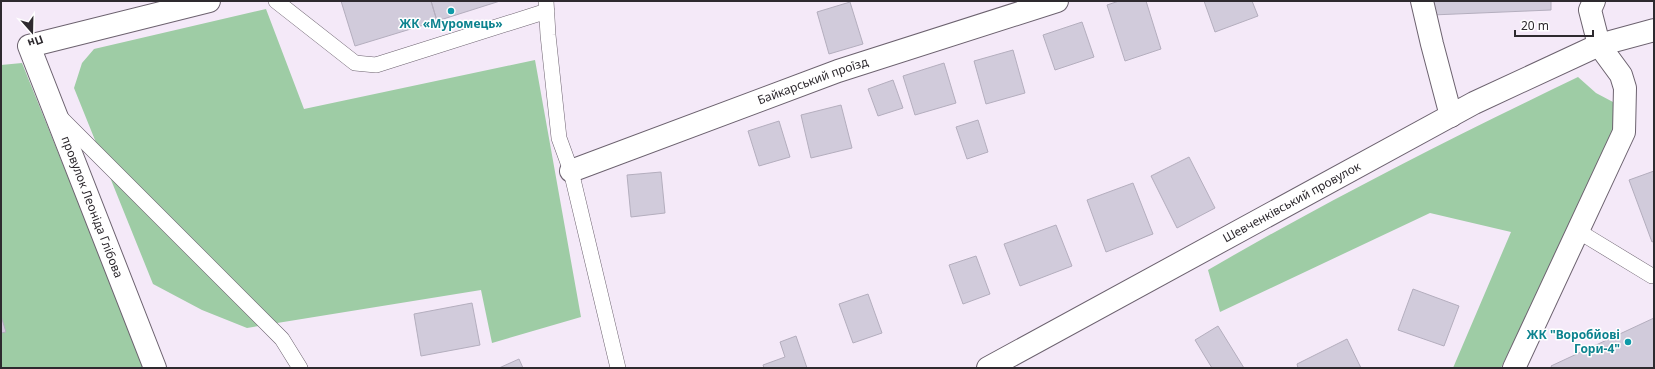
<svg xmlns="http://www.w3.org/2000/svg" width="1655" height="369" font-family="'Noto Sans',sans-serif">
<style>
.green{fill:#9ecca5}
.building{fill:#d1cbdb;stroke:#b4aebe}
.lines{fill:none;stroke-linecap:round;stroke-linejoin:round}
.service-casing{stroke:#6c626f;stroke-width:16}
.minor-casing{stroke:#6c626f;stroke-width:24}
.service{stroke:#fff;stroke-width:15}
.minor{stroke:#fff;stroke-width:22}
.culture-dot{fill:#0f9aa8;stroke:#fff;stroke-width:1.5}
.labels{text-anchor:middle;stroke-width:3;stroke-linejoin:round;paint-order:stroke}
.culture-label{font-size:12px;font-weight:bold;fill:#0d838f;stroke:#fff}
.street-label{font-size:12px;fill:#2e2a2f;stroke:#fff}
</style>
<rect width="100%" height="100%" fill="#f4e9f8"/>
<path class="green" d="M266 9 304 109 535 60 581 317 492 343 481 290 247 328 202 310 153 284 74 88 82 63 94 49Z
M22 63 145 368H1V65Z
M1578 77 1596 93 1613 102 1618 118 1606 151 1501 368H1453L1511 232 1430 213 1220 312 1208 270C1328 200 1453 137 1578 77Z"/>
<path class="building" d="M341 1H431L437 21 355 46Z
M431 1H500L437 21Z
M1119 1H1146L1161 49 1125 61 1107 5Z
M1204 1H1252L1258 16 1215 32Z
M1431 1H1551V10L1432 15Z
M850 2 863 44 829 54 817 12Z
M1082 22 1094 57 1055 70 1043 35Z
M1013 50 1025 93 986 104 974 61Z
M944 63 956 103 915 115 903 76Z
M893 80 903 108 878 116 868 89Z
M841 105 852 148 811 158 801 115Z
M978 120 988 152 967 159 956 127Z
M779 121 790 157 759 166 748 131Z
M1189 157 1215 208 1177 228 1151 176Z
M1654 171V241L1652 242 1629 180Z
M661 172 665 213 631 217 627 175Z
M1133 183 1153 234 1106 252 1087 200Z
M1056 225 1072 266 1020 286 1004 244Z
M976 256 990 294 963 304 949 265Z
M1413 289 1459 306 1444 346 1398 330Z
M868 294 882 333 853 343 839 304Z
M472 303 480 345 421 356 414 314Z
M1 316 6 332 1 333Z
M1654 318V368H1552L1551 366Z
M1218 326 1244 368H1212L1195 340Z
M796 336 807 368H764L763 365 785 357 780 342Z
M1347 339 1361 368H1298L1297 364Z
M519 359 523 368H499Z"/>
<g class="lines">
<g class="service-casing">
<path id="service" d="M276 1 355 63 376 65 547 11
M546 1 548 35 559 138 571 171 618 368
M59 116 282 339 300 368
M1578 231 1652 276 1654 275"/>
</g>
<g class="minor-casing">
<g id="minor">
<path d="M1422 1 1432 44 1451 116"/>
<path id="s1" d="M571 171 838 71 1057 1"/>
<path d="M155 368 29 46 209 1"/>
<path id="s2" d="M988 368 1474 103 1599 45 1654 30"/>
<path d="M1514 368 1624 132 1625 88 1621 75 1599 45 1590 10 1594 1"/>
</g>
</g>
<use href="#service" class="service"/>
<use href="#minor" class="minor"/>
</g>
<g class="culture-dot">
<circle cx="451" cy="11" r="4"/>
<circle cx="1628" cy="342" r="4"/>
</g>
<g class="labels">
<g class="culture-label">
<text x="451" y="28">ЖК «Муромець»</text>
<text x="1620" y="339" text-anchor="end">ЖК "Воробйові<tspan x="1620" dy="14">Гори-4"</tspan></text>
</g>
<g class="street-label">
<text dy="4" stroke="none"><textPath href="#s1" startOffset="258">Байкарський проїзд</textPath></text>
<text dy="4" stroke="none"><textPath href="#s2" startOffset="346">Шевченківський провулок</textPath></text>
<text transform="translate(92 207) rotate(69)" y="4">провулок Леоніда Глібова</text>
</g>
</g>
<rect width="1655" height="369" fill="none" stroke="#2e2a2f" stroke-width="4"/>
<g transform="translate(32 32) rotate(160)" stroke="#ffffff" stroke-width="3" paint-order="stroke">
<path d="M0-3L7 15L0 10L-7 15Z" fill="#2e2a2f"/>
<text y="-6" font-size="11" font-weight="bold" text-anchor="middle" fill="#2e2a2f">Пн</text>
</g>
<path d="M1515 30v6h78v-6" fill="none" stroke="#2e2a2f" stroke-width="2"/>
<text x="1521" y="30" font-size="12" fill="#2e2a2f" stroke="#ffffff" stroke-width="3" paint-order="stroke">20 m</text>
</svg>
